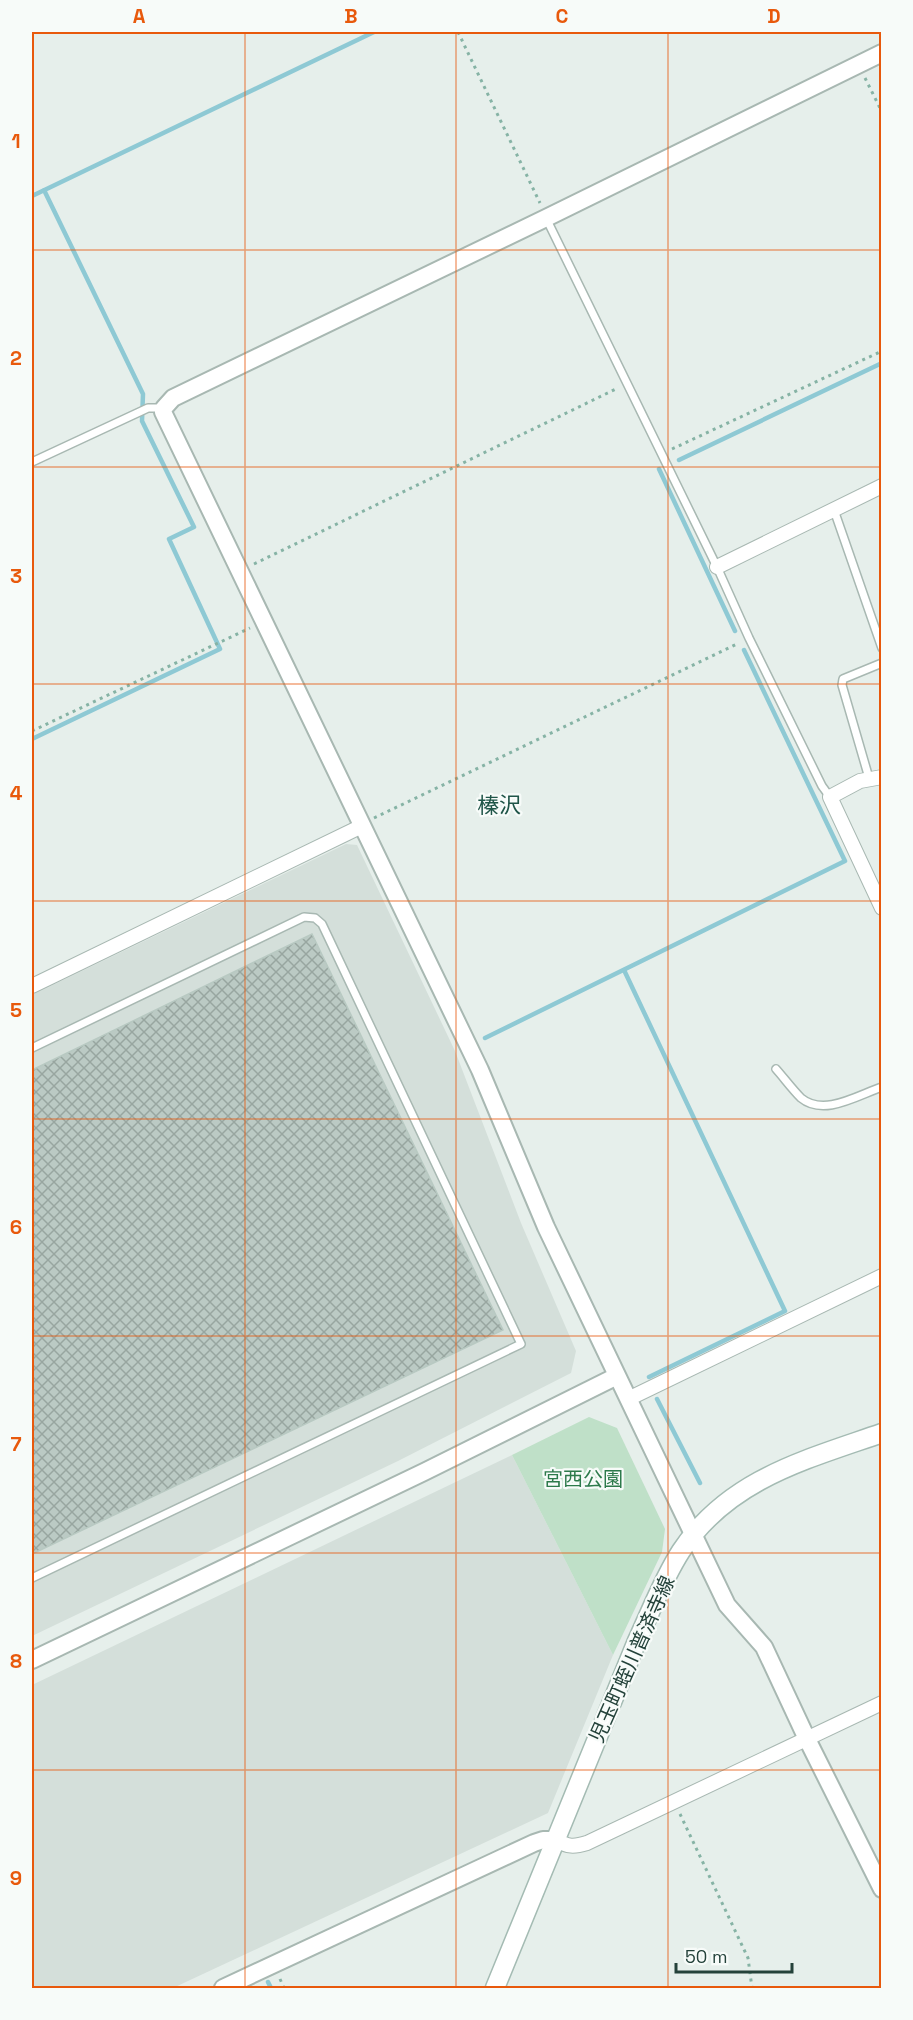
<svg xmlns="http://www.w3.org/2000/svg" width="913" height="2020" font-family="'Space Grotesk','Noto Sans JP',sans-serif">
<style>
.built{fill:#d4dfda}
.green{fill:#bfe0c8}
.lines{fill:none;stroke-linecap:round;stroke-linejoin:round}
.stream{stroke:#8ec9d4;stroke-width:4.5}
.building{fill:url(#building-cross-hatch);stroke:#b8c9c2;stroke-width:1.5}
.service-casing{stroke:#a8b8b2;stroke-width:10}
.minor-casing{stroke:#a8b8b2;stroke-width:16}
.tertiary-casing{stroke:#a8b8b2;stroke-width:20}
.secondary-casing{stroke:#a4bbb3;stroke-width:21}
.path{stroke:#86b3a5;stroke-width:3;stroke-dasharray:3 4.5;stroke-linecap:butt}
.service{stroke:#fff;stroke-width:7}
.minor{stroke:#fff;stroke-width:14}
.tertiary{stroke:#fff;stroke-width:16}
.secondary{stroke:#fff;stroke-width:18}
.grid{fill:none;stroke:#e8590c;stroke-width:1.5;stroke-opacity:0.55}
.labels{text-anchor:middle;stroke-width:4.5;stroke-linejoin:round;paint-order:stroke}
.park-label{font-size:20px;fill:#2d7a4b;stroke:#f7fbf9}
.street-label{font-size:20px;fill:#24423a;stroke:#f7fbf9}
.quarter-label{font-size:22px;fill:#1f5548;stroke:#f7fbf9}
.neatline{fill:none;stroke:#e8590c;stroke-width:2}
.grid-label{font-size:20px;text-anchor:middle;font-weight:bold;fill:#e8590c}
</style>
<defs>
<pattern id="building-cross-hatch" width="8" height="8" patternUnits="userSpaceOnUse" patternTransform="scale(1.5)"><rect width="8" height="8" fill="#bbcac4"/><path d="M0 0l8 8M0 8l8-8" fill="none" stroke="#98a6a0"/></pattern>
</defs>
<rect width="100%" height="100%" fill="#e6efeb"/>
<path class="built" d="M346 844 357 845 455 1051 521 1223 576 1351 571 1373 398 1461 32 1636V995Z
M512 1455 613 1655 548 1813 173 1988H32V1685Z"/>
<path class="green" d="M589 1417 617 1428 665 1529 662 1552 613 1655 512 1455Z"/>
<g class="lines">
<path class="stream" d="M32 196 374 32
M679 460 882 363
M659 469 735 631
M32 739 220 649 169 539 194 527 142 421 143 394 44 190
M624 970 785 1311 649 1377
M485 1038 845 861 744 650
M657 1399 700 1483
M268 1982 271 1988"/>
</g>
<path class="building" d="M312 934 503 1330 32 1554V1070Z"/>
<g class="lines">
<g class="service-casing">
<path id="service" d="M546 218 717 567 749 638 822 786 830 797
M32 462 148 408H164
M834 510 882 648
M869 778 842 685 843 679 882 663
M32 1048 304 917 315 918 322 924 521 1344 32 1578
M776 1069C784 1078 792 1089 801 1098 824 1117 858 1095 882 1087"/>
</g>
<g class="minor-casing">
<path id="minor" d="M717 567 882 486
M882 777 860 781 830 797 882 908
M32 986 362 826
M628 1399 882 1276
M556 1840C568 1847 574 1847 587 1843L882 1703"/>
</g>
<g class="tertiary-casing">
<path id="tertiary" d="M882 53 546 218 173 398 164 408 163 412 480 1070 546 1227 727 1605 764 1647 807 1739 882 1889
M32 1660 424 1472 617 1376
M223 1988 534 1843 543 1840H556"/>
</g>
<g class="secondary-casing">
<path id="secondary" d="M495 1988 637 1641C651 1611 663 1579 681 1551 729 1479 805 1460 882 1433"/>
</g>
<path class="path" d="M458 32 540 203
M865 78 882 112
M672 449 882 351
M254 564 618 388
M32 731 250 628
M374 818 739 643
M680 1814 748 1958 752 1988
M280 1979 284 1988"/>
<use href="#service" class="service"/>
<use href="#minor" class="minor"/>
<use href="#tertiary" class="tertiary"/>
<use href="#secondary" class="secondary"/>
</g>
<path class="grid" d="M245 32V1988M456 32V1988M668 32V1988M32 250H882M32 467H882M32 684H882M32 901H882M32 1119H882M32 1336H882M32 1553H882M32 1770H882"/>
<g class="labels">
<g class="park-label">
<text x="583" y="1486">宮西公園</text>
</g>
<g class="street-label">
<text transform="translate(632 1659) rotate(-66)" y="7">児玉町蛭川普済寺線</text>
</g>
<g class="quarter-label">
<text x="499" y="813">榛沢</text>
</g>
</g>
<rect width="913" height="2020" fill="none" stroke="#f7fbf9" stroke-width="66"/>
<path d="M676 1963v9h116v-9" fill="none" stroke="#24423a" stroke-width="3"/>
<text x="685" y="1963" font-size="18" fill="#24423a" stroke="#f7fbf9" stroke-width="4.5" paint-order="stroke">50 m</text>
<rect x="33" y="33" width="847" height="1954" class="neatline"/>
<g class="grid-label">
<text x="139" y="23">A</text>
<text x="351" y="23">B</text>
<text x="562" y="23">C</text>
<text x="774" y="23">D</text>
<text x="16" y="148">1</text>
<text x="16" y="365">2</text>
<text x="16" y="583">3</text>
<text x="16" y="800">4</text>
<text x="16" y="1017">5</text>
<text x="16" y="1234">6</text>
<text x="16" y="1451">7</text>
<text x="16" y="1668">8</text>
<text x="16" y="1885">9</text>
</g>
</svg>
